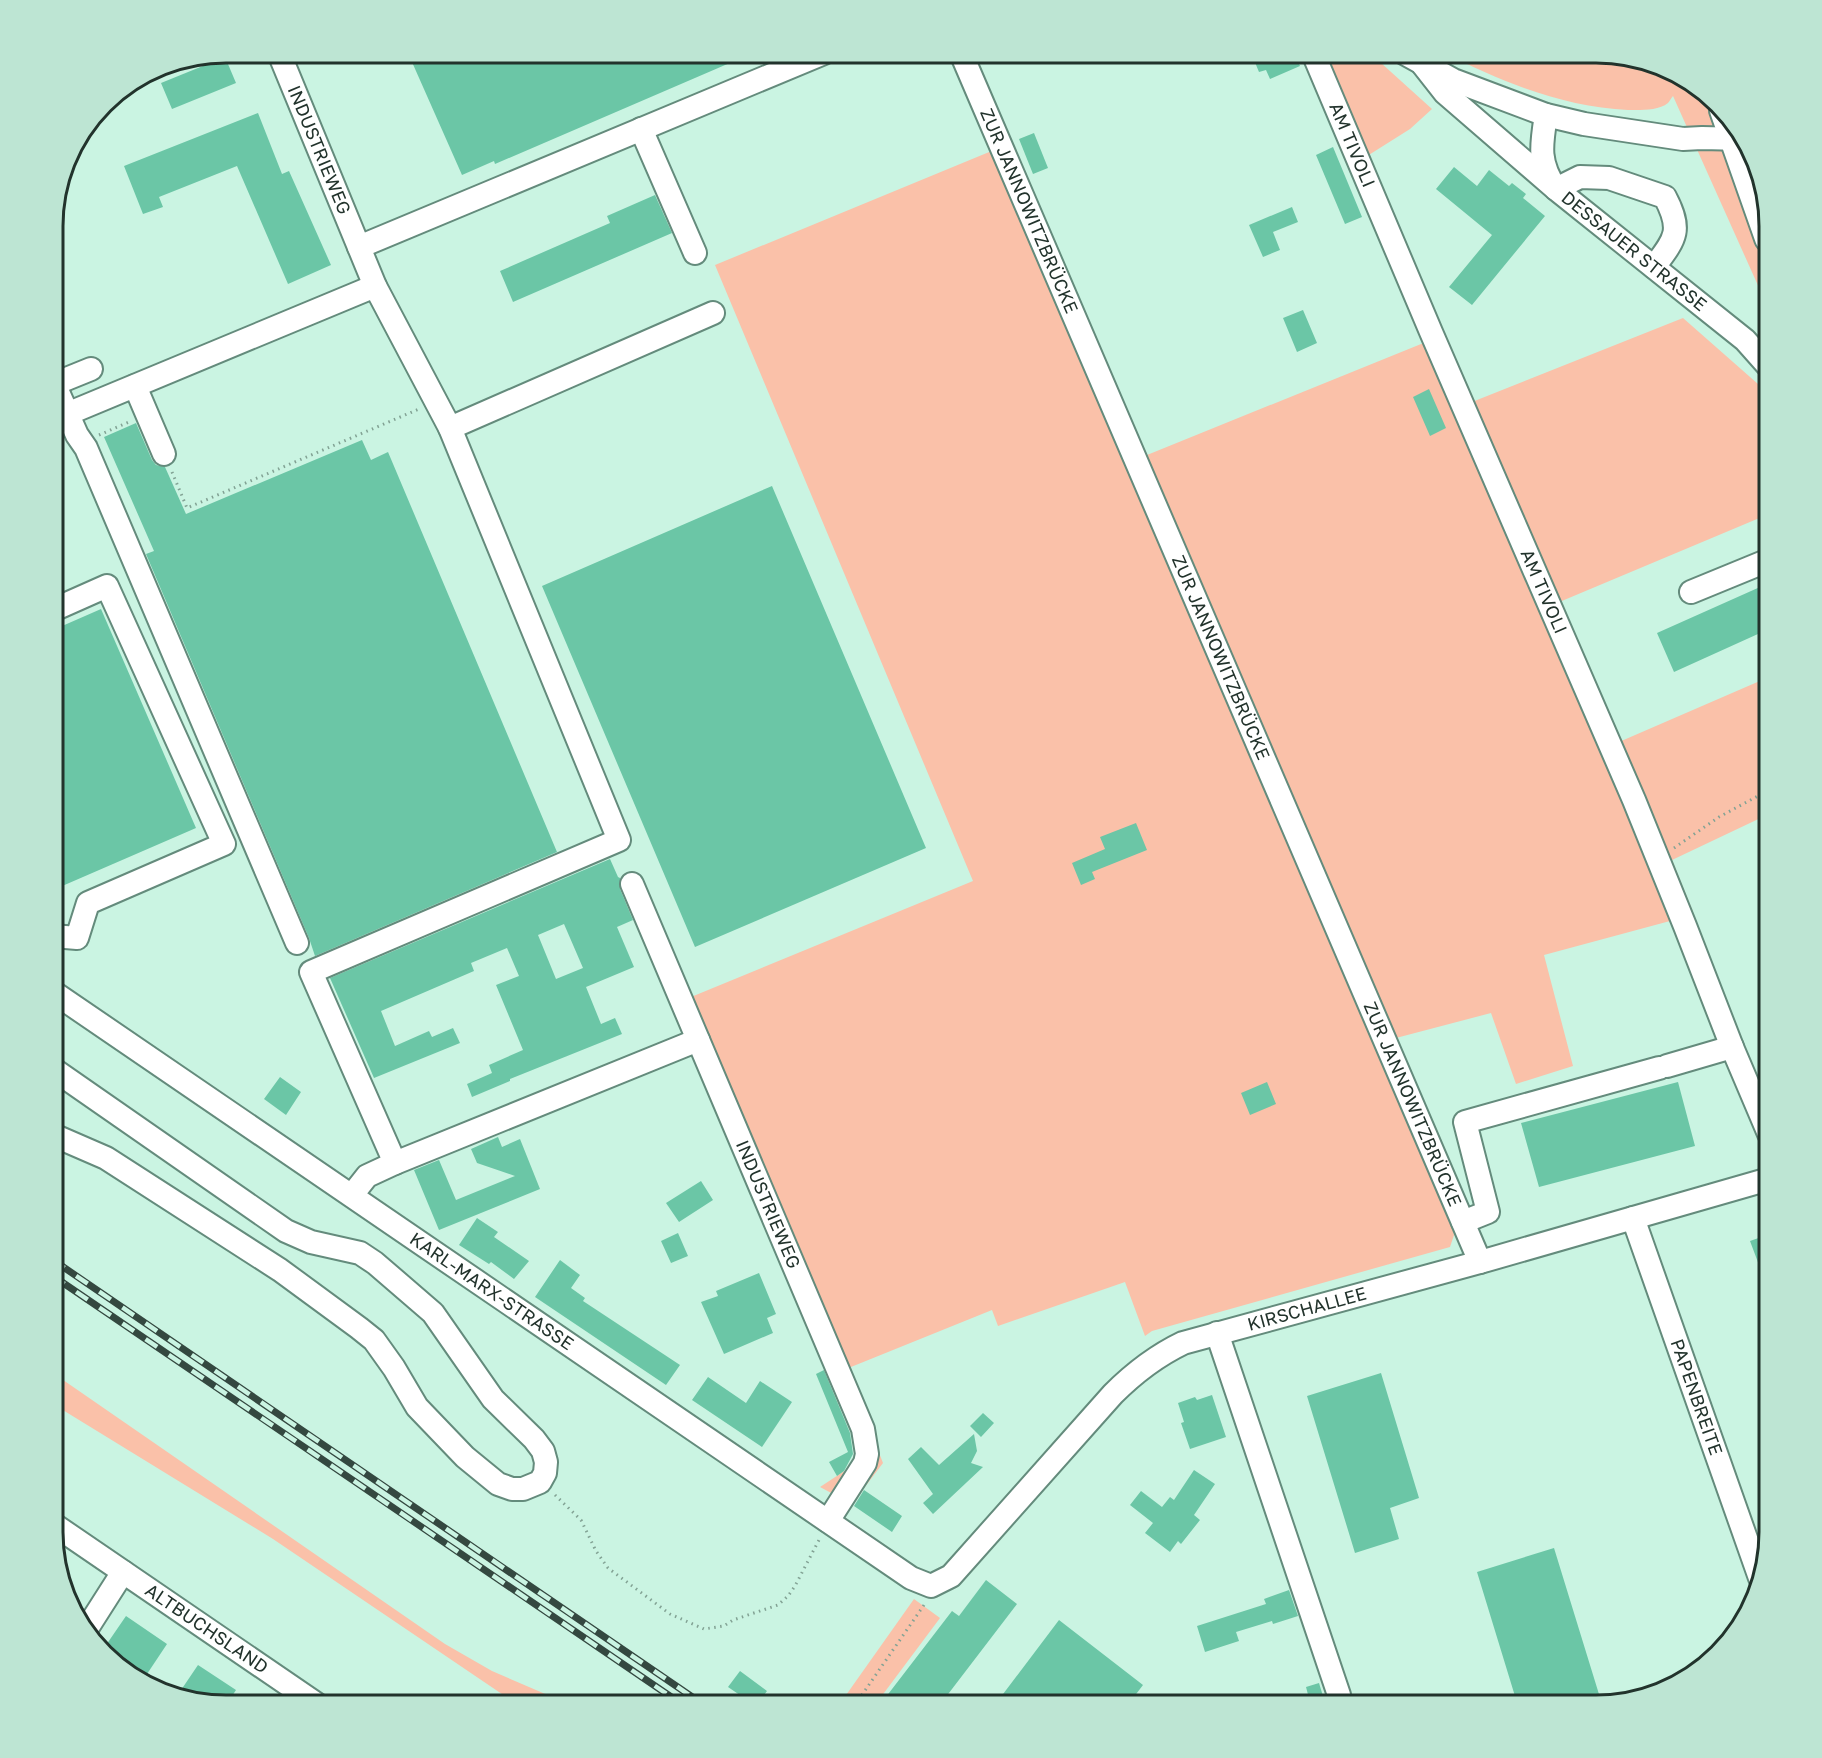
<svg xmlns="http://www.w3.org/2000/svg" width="1822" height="1758" font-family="'Golos Text',sans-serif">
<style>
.green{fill:#fac1a9}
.building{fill:#6bc6a6;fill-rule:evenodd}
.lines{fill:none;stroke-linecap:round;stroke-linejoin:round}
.minor-casing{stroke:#648b7c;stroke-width:26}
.major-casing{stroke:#648b7c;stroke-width:32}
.path{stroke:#82a294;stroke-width:3;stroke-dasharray:1.5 4.5;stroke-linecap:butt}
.minor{stroke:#fff;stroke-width:22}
.major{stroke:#fff;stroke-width:28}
.rail-casing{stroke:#344840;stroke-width:7}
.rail{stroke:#caf4e2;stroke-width:4.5;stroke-dasharray:14;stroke-linecap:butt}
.labels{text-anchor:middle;stroke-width:5;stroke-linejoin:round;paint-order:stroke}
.street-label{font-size:18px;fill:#22332c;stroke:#caf4e2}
.rim{fill:none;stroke:#22332c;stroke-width:3}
</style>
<rect width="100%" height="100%" fill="#caf4e2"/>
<path class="green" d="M1305 53H1370L1432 109 1410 129 1364 158 1472 402 1683 318 1758 384 1769 397V514L1557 603 1619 742 1769 677V814L1672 860 1693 912 1670 921 1544 955 1573 1066 1516 1084 1491 1013 1377 1043 1451 1222 1454 1235 1450 1247 1152 1331 1145 1336 1125 1282 998 1326 992 1310 846 1369 883 1463 852 1504 820 1487 849 1468 859 1452 858 1432 674 1004 973 881 715 265 1011 143 1147 455 1426 342Z
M1445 53H1607L1672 70 1726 111 1769 226V310L1673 96C1671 98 1670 101 1668 103 1658 111 1640 110 1628 110 1564 107 1501 82 1445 53Z
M53 1373 445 1644 492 1671 571 1705H518L273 1539 53 1404Z
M914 1599 940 1618 875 1705H839Z"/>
<path class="building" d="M408 53H753L495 164 494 161 462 175Z
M1271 53H1294L1300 66 1270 79 1266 70 1259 72 1254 60Z
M225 57 236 83 172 109 161 83Z
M258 113 282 174 289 171 331 265 288 284 237 166 159 197 163 207 143 214 124 166Z
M1034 133 1048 168 1033 174 1019 139Z
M1333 147 1362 217 1345 224 1316 155Z
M1454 167 1477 186 1489 170 1509 186 1512 183 1526 194 1523 198 1545 216 1472 305 1449 287 1492 235 1436 189Z
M655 195 672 233 513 302 500 271 610 223 607 216Z
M1292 207 1298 222 1273 232 1280 250 1263 257 1249 225Z
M1303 310 1317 343 1297 352 1283 318Z
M1429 389 1446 428 1430 436 1413 397Z
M136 423 152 460 156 465 165 467 186 514 362 440 371 460 388 452 557 852 315 956 309 938 146 554 154 551 104 437Z
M772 486 926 848 695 947 542 586Z
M1769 583V629L1674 672 1657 633Z
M101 609 196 828 53 890V630Z
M1136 823 1147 850 1092 872 1095 879 1081 885 1072 863 1105 849 1100 837Z
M610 859 618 877 620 878V889L633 920 617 927 634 967 586 987 601 1024 615 1018 622 1034 510 1079V1081L472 1097 467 1084 492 1073 489 1065 523 1050 496 985 519 976 507 948 471 963 474 971 381 1011 395 1046 429 1031 432 1037 453 1028 460 1043 374 1078 330 978ZM564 924 583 968 556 979 538 935Z
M280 1077 301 1092 286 1115 264 1099Z
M1267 1082 1276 1104 1250 1115 1241 1093Z
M1678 1082 1695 1146 1539 1187 1521 1123Z
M498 1137 502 1147 520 1139 540 1189 439 1230 414 1170 439 1160 456 1200 515 1176 477 1163 471 1149Z
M701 1181 713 1200 679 1222 666 1203Z
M477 1218 498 1232 494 1237 529 1261 514 1279 491 1262 489 1264 459 1245Z
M678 1233 688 1256 671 1263 661 1241Z
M1770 1234V1289H1768L1750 1241Z
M560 1260 580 1275 571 1288 585 1298 583 1301 680 1365 666 1385 535 1297Z
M759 1273 776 1314 767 1318 773 1333 724 1354 701 1302 718 1296 716 1291Z
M824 1370 850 1433 853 1454 844 1471 837 1476 829 1462 848 1452 816 1374Z
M1381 1373 1419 1498 1390 1508 1399 1539 1355 1553 1307 1396Z
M708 1377 746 1403 760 1381 792 1402 762 1447 692 1400Z
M1212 1395 1226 1437 1190 1449 1181 1423 1184 1422 1178 1403 1195 1397 1197 1400Z
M983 1413 994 1423 981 1437 970 1426Z
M974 1434 977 1451 971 1463 983 1467 933 1514 923 1503 933 1494 908 1459 921 1447 939 1465Z
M1194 1470 1215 1484 1194 1515 1200 1520 1181 1544 1178 1541 1170 1552 1145 1533 1153 1523 1130 1505 1141 1491 1162 1507 1170 1497 1174 1500Z
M864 1490 902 1516 892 1532 854 1506Z
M1554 1548 1602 1704 1518 1706 1477 1572Z
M986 1580 1017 1604 939 1706H879L952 1611 959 1616Z
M1289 1590 1298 1616 1273 1624 1272 1621 1236 1632 1239 1641 1205 1652 1197 1626 1266 1604 1264 1599Z
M126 1616 167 1644 143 1680 102 1651Z
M1059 1620 1143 1685 1127 1706H994Z
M198 1665 236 1690 226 1705 177 1696Z
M740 1671 767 1691 756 1706 728 1687Z
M1319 1683 1326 1706H1311L1306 1687Z"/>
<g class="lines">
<g class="minor-casing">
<g id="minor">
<path id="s1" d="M279 53 375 286 450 428 619 840 311 972 395 1163"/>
<path id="s2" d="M961 53 1480 1262"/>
<path id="s3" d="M1313 53 1431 332 1634 800 1685 926 1732 1047 1769 1134"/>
<path d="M1404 53 1453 80 1546 115 1584 124 1683 139 1702 138 1743 139"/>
<path d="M1423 65 1445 93 1556 189 1580 177 1609 178 1665 197C1683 231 1675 239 1654 267"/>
<path id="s4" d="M1546 115C1541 146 1538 162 1556 189L1745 340 1769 367"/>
<path d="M641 129 695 253"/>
<path d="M359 247 824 53"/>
<path d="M53 381 77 435 86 448 297 943"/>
<path d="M54 384 91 369"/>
<path d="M135 386 164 454"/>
<path d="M67 414 375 286"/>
<path d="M450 428 713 313"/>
<path d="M1691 592 1769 560"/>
<path id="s5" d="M632 884 863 1429 867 1454 865 1463 828 1521"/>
<path d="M53 936 77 938 88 903 224 844 107 586 53 610"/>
<path id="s6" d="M53 992 911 1578 931 1586 951 1576 1113 1394C1134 1373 1156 1356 1183 1343L1480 1262 1769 1179"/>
<path d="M1667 1066 1732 1047"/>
<path d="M53 1135 106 1158 280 1270 359 1328 374 1340 394 1368 417 1407 465 1457 498 1484 512 1489H523L540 1482 545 1473 546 1462 543 1451 534 1439 493 1399 433 1313 375 1263 360 1253 311 1242 286 1231 53 1069"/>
<path d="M352 1195 367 1176 395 1163 698 1040"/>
<path id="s7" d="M1633 1218 1760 1578"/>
<path d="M1463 1222 1488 1212 1465 1122 1659 1068"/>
<path d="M1217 1333 1339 1695"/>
<path id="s8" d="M53 1524 318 1705"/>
<path d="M86 1630 123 1572"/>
</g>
</g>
<g class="major-casing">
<path id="major" d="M1724 110 1769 238"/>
</g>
<path class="path" d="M99 435 129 422
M172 472 187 508 419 409
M1674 848 1719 817 1769 790
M555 1495 581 1520 596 1551 608 1568 670 1614 704 1629 724 1626 733 1620 778 1605 788 1596 795 1586 819 1540
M855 1705 924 1605"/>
<use href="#minor" class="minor"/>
<use href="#major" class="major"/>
<g class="rail-casing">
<path id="rail" d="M53 1260 704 1705
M53 1276 683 1705"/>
</g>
<use href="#rail" class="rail"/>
</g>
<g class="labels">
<g class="street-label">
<text dy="6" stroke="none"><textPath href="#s3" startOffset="100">AM TIVOLI</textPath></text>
<text dy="6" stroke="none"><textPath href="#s1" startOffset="105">INDUSTRIEWEG</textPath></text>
<text dy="6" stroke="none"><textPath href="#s2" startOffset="172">ZUR JANNOWITZBRÜCKE</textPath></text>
<text dy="6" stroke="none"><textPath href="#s4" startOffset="177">DESSAUER STRASSE</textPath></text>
<text dy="6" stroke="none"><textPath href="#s3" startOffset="586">AM TIVOLI</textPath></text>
<text dy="6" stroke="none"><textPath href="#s2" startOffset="658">ZUR JANNOWITZBRÜCKE</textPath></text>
<text dy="6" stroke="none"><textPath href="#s2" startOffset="1144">ZUR JANNOWITZBRÜCKE</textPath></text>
<text dy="6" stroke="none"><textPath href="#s5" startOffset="348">INDUSTRIEWEG</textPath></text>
<text dy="6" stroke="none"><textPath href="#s6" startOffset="531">KARL-MARX-STRASSE</textPath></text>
<text dy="6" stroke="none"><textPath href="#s6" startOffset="1542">KIRSCHALLEE</textPath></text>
<text dy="6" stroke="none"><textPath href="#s7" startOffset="190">PAPENBREITE</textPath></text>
<text dy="6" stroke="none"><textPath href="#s8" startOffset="186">ALTBUCHSLAND</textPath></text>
</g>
</g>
<path d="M0 0H1822V1758H0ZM226 63H1596A163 163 0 0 1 1759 226V1532A163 163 0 0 1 1596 1695H226A163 163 0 0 1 63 1532V226A163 163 0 0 1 226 63Z" fill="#bde5d3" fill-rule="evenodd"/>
<path class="rim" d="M226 63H1596A163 163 0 0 1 1759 226V1532A163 163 0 0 1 1596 1695H226A163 163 0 0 1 63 1532V226A163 163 0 0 1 226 63Z"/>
</svg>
